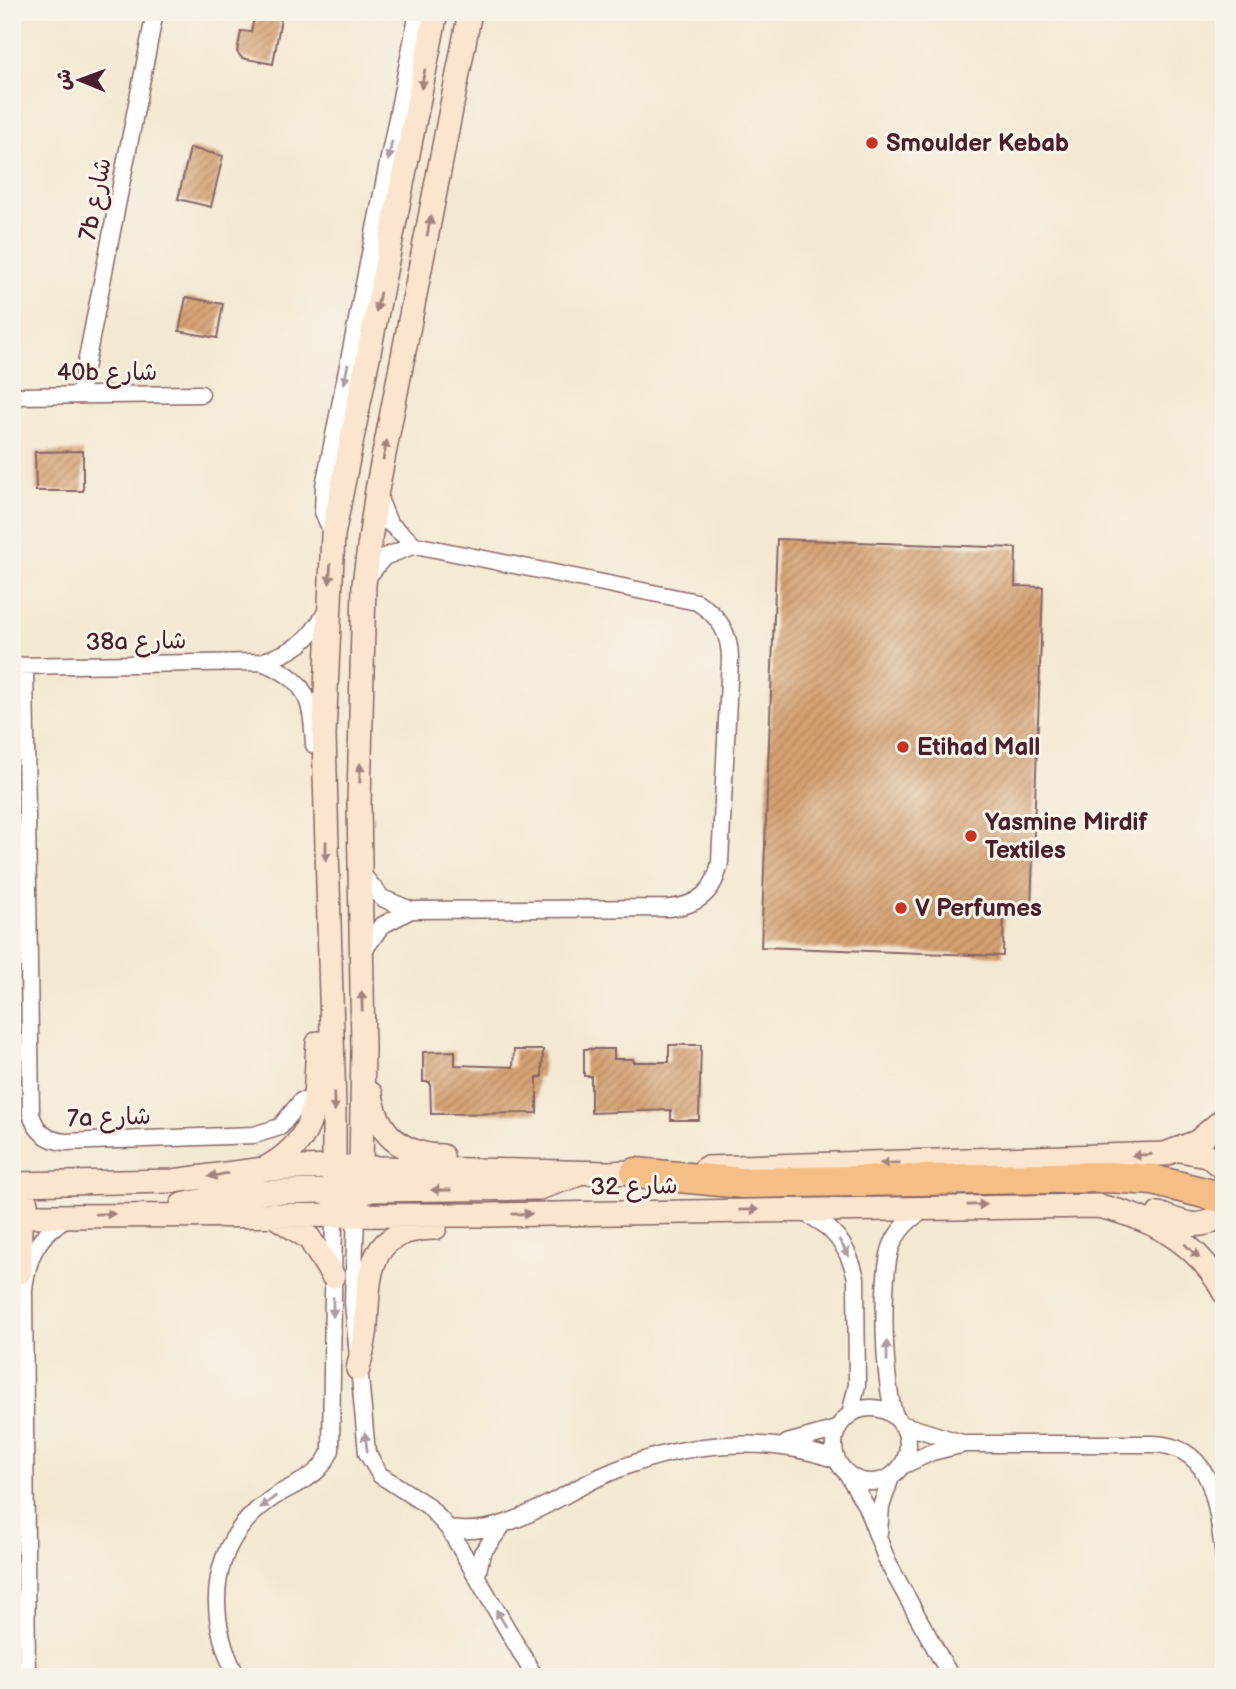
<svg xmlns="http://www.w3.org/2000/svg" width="1236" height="1689" font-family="'Balsamiq Sans','Playpen Sans Arabic',sans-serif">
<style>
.building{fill:url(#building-hatch)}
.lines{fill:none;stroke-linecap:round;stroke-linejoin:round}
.street-casing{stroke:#866565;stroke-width:19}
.secondary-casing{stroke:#866565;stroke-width:26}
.highway-casing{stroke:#866565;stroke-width:33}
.street{stroke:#fff;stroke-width:16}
.secondary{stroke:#fbe5cf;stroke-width:23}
.highway{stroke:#f5be86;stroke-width:30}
.oneway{fill:#a2827d}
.oneway2{fill:#ae9aa0}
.poi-dot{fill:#c8321e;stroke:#f7f3e8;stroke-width:2.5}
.labels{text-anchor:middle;stroke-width:6;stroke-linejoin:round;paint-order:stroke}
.poi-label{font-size:24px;font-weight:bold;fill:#4a1f2b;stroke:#f7f3e8;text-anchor:start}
.street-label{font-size:24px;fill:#4a1f2b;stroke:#f7f3e8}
</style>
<defs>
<pattern id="building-hatch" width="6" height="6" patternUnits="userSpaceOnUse" patternTransform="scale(1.75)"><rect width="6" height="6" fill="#d5a273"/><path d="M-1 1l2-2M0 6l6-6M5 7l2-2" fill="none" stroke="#af835f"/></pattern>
</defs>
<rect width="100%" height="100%" fill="#f7f3e8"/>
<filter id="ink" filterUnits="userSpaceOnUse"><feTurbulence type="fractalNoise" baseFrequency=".0143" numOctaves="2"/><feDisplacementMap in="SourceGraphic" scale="14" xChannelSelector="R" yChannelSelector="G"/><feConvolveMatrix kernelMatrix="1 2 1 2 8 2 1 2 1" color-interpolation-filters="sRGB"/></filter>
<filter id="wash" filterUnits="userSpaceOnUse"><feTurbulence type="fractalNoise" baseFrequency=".00686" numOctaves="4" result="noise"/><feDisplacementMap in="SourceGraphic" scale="28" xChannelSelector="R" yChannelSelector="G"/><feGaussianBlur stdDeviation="1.57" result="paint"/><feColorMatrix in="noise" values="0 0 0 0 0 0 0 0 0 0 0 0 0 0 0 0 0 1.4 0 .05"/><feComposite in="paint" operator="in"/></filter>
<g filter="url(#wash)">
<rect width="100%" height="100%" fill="#f4e8d2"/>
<g id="blocks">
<path class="building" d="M255 13 281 18 273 64 242 58 237 52 241 31 251 32Z
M190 148 223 156 211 207 178 199Z
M186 297 223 304 217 338 179 331Z
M83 451V491H36L35 452Z
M777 539 1016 548 1015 586 1043 587 1031 908 1004 907 1003 956 761 947Z
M669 1045H701L699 1120H671V1110L591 1113V1076H584V1049H614V1059H633V1062H669Z
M514 1050H543L542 1077H537V1113L431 1114 430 1082H423V1052L455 1051V1065L513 1067Z"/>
</g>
</g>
<g filter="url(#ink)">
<use href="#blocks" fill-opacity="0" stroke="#866565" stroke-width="2"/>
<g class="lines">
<g class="street-casing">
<path id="street" d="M80 394 155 12
M12 396 201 394
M333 535 323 512 324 486 418 12
M367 578 384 557 415 545
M261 662C307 678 312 700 314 745
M12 666 261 662C294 652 310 641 327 610
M25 666 31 1114C36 1131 46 1140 65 1142L254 1135 280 1127 301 1101
M361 873 382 898 411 910 669 908C698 906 715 891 720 862L730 659C730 633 719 616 697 602L415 545 389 523 378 496
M363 952 381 926 411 910
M804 1213C833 1225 849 1248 856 1278L857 1385 850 1415
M356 1215 353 1302 367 1453 380 1475 428 1506 449 1529 535 1677
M834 1445a37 37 0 1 1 74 0a37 37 0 1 1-74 0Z
M896 1418C883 1390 880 1273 892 1245 899 1229 911 1217 926 1210
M901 1424 962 1443
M787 1443 837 1429
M902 1466 932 1452 965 1444H1153C1216 1446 1216 1507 1224 1556
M848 1475 866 1506 888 1563 951 1677
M449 1529C505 1538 553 1498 602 1476 675 1443 761 1433 837 1460
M879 1533 881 1507 891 1477
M477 1576 482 1553 503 1525
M27 1677 24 1289C28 1255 38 1235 68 1217
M237 1677C205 1614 208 1543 271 1499 295 1482 319 1480 331 1450L334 1215"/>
</g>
<g class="secondary-casing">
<path id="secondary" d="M371 1094C377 1133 401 1155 442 1156
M1180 1150 1207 1155 1224 1169
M706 1168 1165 1154 1197 1142 1224 1119
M264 1169C322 1139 314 1099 318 1043
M12 1184 173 1181 264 1169 335 1167 608 1173 651 1171
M347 1199 371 1190 539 1188 574 1176
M182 1205 238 1193 325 1191 347 1182
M1159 1214C1182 1223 1208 1235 1224 1207
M273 1215 309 1238 333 1276
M334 1215V1108L324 735 333 535 436 12
M356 1215 361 1167 363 1049 359 803 364 584 377 490 470 12
M12 1216 488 1215 1098 1206C1150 1217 1198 1242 1224 1292
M20 1272V1216L26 1203
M358 1369C361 1355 365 1341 366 1326 369 1272 367 1229 435 1228"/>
</g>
<g class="highway-casing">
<path id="highway" d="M636 1173 742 1183 1108 1177 1153 1180 1224 1198"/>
</g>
<use href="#street" class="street"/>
<use href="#secondary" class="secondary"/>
<use href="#highway" class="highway"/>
</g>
<defs><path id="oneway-solid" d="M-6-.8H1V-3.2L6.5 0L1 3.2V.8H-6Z" transform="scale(1.75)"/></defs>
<g class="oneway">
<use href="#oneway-solid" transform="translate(423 79) rotate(101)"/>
<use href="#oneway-solid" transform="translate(429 226) rotate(-79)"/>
<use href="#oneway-solid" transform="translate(378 302) rotate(101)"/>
<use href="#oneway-solid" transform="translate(385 450) rotate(-79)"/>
<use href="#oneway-solid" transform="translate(330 574) rotate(93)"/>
<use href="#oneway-solid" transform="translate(360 773) rotate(-89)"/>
<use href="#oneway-solid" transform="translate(326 851) rotate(90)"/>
<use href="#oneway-solid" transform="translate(362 1001) rotate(-91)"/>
<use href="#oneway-solid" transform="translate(334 1102) rotate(88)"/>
<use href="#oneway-solid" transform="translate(1142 1155) rotate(177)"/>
<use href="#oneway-solid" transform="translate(890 1163) rotate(179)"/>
<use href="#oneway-solid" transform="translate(218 1175) rotate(170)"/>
<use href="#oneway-solid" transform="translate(441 1190) rotate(180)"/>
<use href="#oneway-solid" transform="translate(977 1205) rotate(-1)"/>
<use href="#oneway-solid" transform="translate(749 1210) rotate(-1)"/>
<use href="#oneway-solid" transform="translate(105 1214) rotate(-1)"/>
<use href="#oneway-solid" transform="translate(522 1214) rotate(-1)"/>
<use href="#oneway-solid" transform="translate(1192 1251) rotate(43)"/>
</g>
<g class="oneway2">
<use href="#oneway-solid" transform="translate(390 151) rotate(101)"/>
<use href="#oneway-solid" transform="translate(346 374) rotate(101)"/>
<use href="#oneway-solid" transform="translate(844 1248) rotate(59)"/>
<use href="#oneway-solid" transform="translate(333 1307) rotate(90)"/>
<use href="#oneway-solid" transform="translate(887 1351) rotate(-90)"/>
<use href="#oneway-solid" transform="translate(366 1442) rotate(-98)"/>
<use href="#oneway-solid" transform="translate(268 1502) rotate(143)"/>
<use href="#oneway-solid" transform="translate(501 1618) rotate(-120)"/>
</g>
</g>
<g class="poi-dot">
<circle cx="872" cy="143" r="7"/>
<circle cx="903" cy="747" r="7"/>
<circle cx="971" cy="836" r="7"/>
<circle cx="901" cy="908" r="7"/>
</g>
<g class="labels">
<g class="poi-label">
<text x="886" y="151">Smoulder Kebab</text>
<text x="917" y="755">Etihad Mall</text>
<text x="985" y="830">Yasmine Mirdif<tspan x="985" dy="28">Textiles</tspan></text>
<text x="915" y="916">V Perfumes</text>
</g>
<g class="street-label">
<text transform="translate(95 199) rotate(-79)" y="8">7b شارع</text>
<text x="107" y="380">40b شارع</text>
<text transform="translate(136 641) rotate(-1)" y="8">38a شارع</text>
<text transform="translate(109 1117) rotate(-2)" y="8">7a شارع</text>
<text transform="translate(634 1186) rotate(-1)" y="8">شارع 32</text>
</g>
</g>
<rect width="1236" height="1689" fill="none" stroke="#f7f3e8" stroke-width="42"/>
<g transform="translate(80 80) rotate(271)" stroke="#f7f3e8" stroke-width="5" paint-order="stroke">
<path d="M0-5L12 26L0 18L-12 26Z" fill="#4a1f2b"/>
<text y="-10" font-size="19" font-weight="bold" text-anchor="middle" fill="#4a1f2b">ش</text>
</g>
</svg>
